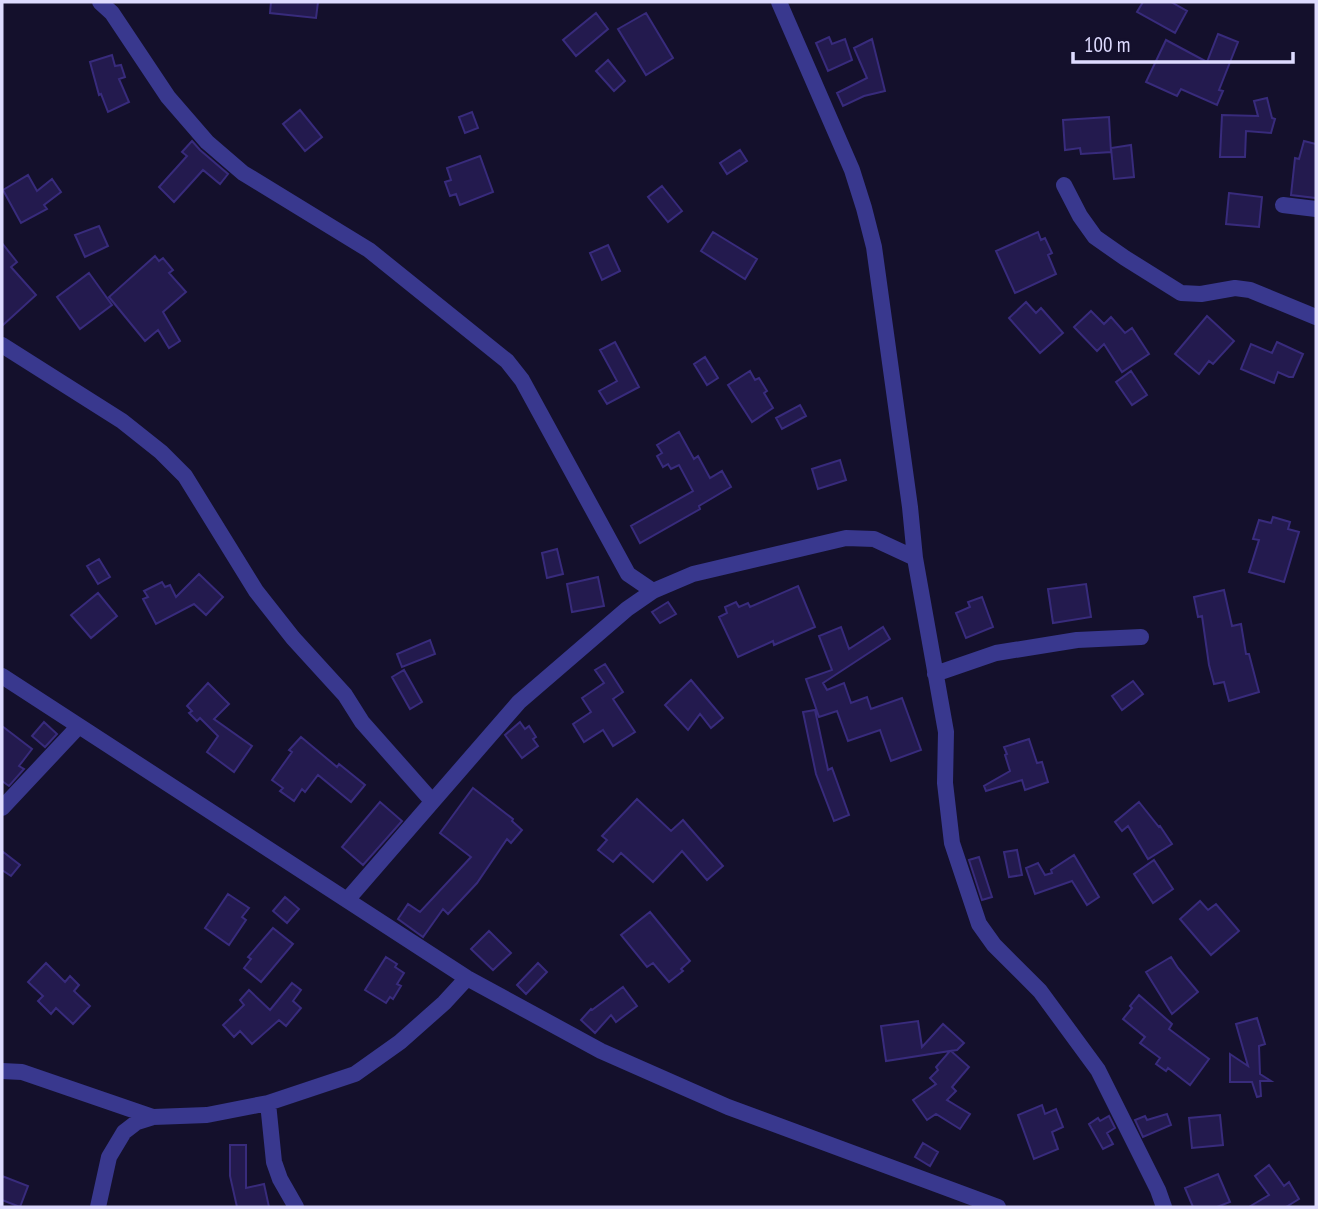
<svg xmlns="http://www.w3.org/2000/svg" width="1318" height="1209" font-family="'PT Sans Narrow',sans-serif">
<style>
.building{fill:#231a4e;stroke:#382b7c;stroke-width:2}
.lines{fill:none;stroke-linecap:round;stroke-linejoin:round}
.street{stroke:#39388e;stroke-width:16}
</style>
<rect width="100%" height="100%" fill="#14102c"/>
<path class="building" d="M271 2H318L316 18 270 13Z
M1143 2H1171L1187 11 1175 33 1137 12Z
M596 13 608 29 576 56 563 40Z
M646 13 673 58 646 75 618 29Z
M1218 34 1238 42 1219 90 1223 91 1217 105 1181 89 1177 96 1146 82 1166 40 1207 62Z
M829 37 832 44 845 39 852 60 828 71 816 43Z
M872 39 885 91 864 96 843 106 837 93 867 78 854 48Z
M112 55 115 66 121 65 125 77 119 79 129 102 108 112 101 94 99 95 90 62Z
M608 60 625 81 614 91 596 71Z
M1267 98 1272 118 1275 119 1271 133 1246 131 1245 157H1220L1222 115 1258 116 1254 101Z
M300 110 322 137 305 151 283 124Z
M472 112 478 128 465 133 459 117Z
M1109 117 1111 152 1081 154 1080 148 1065 150 1063 120Z
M192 141 200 150 228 174 220 184 203 170 174 202 159 187 187 156 182 152Z
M1304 141 1316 144V198L1291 195 1295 158 1299 159Z
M1131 145 1134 177 1114 179 1111 148Z
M740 150 747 161 727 174 720 163Z
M480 156 493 192 460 205 456 194 450 196 445 182 451 180 447 168Z
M28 175 37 191 52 179 61 192 44 205 47 209 21 223 3 190Z
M662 186 682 211 668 222 648 197Z
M1229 193 1262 197 1259 227 1226 224Z
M99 226 108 246 85 257 75 235Z
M713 232 757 259 745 279 701 251Z
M1038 232 1041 240 1045 238 1052 253 1048 255 1056 274 1015 293 996 251Z
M2 243 17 262 11 267 36 295 2 326Z
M608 245 620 271 602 280 590 253Z
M155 256 159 261 163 258 173 270 169 273 186 292 163 312 180 341 169 348 158 330 145 341 109 297Z
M89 273 112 305 80 329 57 297Z
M1026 302 1036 313 1041 308 1063 333 1040 353 1009 318Z
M1091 311 1104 324 1111 317 1125 333 1132 328 1149 354 1122 372 1104 344 1097 351 1074 327Z
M1207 316 1234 341 1213 364 1209 361 1199 374 1175 354Z
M615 342 639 387 607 404 599 391 617 381 600 350Z
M1277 342 1303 354 1293 377H1289L1278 372 1274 383 1241 369 1251 344 1272 353Z
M705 357 718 378 707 385 694 364Z
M750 371 755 380 759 378 767 391 764 393 773 408 752 422 728 385Z
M1131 371 1147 395 1132 405 1116 382Z
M800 405 806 416 782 429 776 418Z
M679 432 694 459 698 456 710 478 722 471 731 487 699 506 700 509 640 543 631 526 693 491 679 465 671 469 668 464 663 467 657 456 662 453 657 445Z
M840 460 846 480 818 489 812 469Z
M1273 517 1290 522 1288 529 1299 532 1284 582 1249 572 1259 540 1253 539 1259 520 1271 523Z
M557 549 563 574 547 578 542 553Z
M99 559 110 577 98 584 87 566Z
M199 574 223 597 206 615 194 604 156 624 143 599 148 597 144 591 162 582 165 587 170 585 176 597Z
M598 577 604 606 572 612 567 584Z
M1086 584 1091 617 1053 623 1048 589Z
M798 586 815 627 774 645 773 641 738 657 719 617 727 613 725 607 736 602 739 607 748 603 750 607Z
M1224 590 1232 626 1241 624 1246 654H1249L1259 692 1229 701 1224 682 1214 684 1209 665 1202 616 1198 617 1194 597Z
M98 593 117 616 91 638 71 615Z
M982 597 993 627 966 638 956 613 970 607 968 602Z
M668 602 676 614 660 623 652 612Z
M841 627 849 649 883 627 890 639 823 683 827 690 844 683 851 703 867 697 871 709 902 698 921 750 891 761 880 730 848 741 837 711 819 717 806 679 832 670 819 636Z
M430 640 435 654 402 667 397 654Z
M605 664 623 692 613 699 635 732 613 746 603 730 584 742 573 724 591 712 582 698 604 683 595 670Z
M404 670 422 702 410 709 392 677Z
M691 680 723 718 711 728 700 714 688 730 665 705Z
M1133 681 1143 694 1122 710 1112 696Z
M208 683 229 704 214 719 252 746 234 772 207 752 218 736 200 718 197 721 189 713 192 711 187 706Z
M815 710 828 770 832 768 849 815 834 821 816 774 803 712Z
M44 722 57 734 45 747 32 736Z
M520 722 525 729 529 726 536 737 533 739 538 746 522 758 505 735Z
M2 726 32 749 19 766 24 769 9 786 2 781Z
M301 737 337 767 339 764 365 785 351 802 318 775 305 792 302 789 294 801 280 791 283 788 272 780 292 752 289 750Z
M1029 739 1037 763 1042 762 1048 782 1025 790 1022 780 986 791 984 786 1010 771 1005 755 1007 754 1004 747Z
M473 788 513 819 512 821 522 830 511 843 507 839 477 883 448 914 443 909 423 937 398 919 408 904 420 912 471 857 440 833Z
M637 799 671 831 683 820 723 866 707 880 682 851 653 882 621 853 613 862 598 850 607 840 602 836Z
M380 802 402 821 363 865 342 847Z
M1139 802 1159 827 1160 826 1172 844 1148 859 1128 826 1122 831 1115 822Z
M1017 850 1022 875 1009 877 1004 852Z
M2 851 20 865 11 876 2 870Z
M1074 855 1099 897 1087 905 1072 881 1035 894 1026 868 1038 863 1045 875 1052 873 1051 870Z
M979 857 992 897 982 900 969 860Z
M1154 860 1173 889 1153 903 1134 874Z
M228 894 249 908 242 917 246 920 229 945 205 928Z
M285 897 299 909 287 923 273 911Z
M1200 901 1208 910 1216 904 1239 931 1211 955 1180 919Z
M650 912 690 961 681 969 683 971 669 982 653 963 647 967 621 935Z
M273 928 293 944 261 982 244 968 251 959 248 957Z
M489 931 511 953 493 970 471 949Z
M386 957 397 964 395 967 404 973 397 984 401 986 393 999 390 997 386 1003 365 990Z
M1171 957 1178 968 1198 992 1172 1014 1146 972Z
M46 963 65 982 70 976 79 985 74 991 90 1006 73 1024 56 1008 51 1014 38 1001 43 996 28 982Z
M538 963 547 972 526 994 517 985Z
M292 983 301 990 293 1001 301 1008 286 1026 279 1020 252 1044 240 1031 234 1037 223 1025 244 1005 240 1000 249 990 270 1010Z
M623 987 637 1006 616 1022 611 1015 595 1033 581 1020 591 1009 592 1010Z
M1139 995 1172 1024 1169 1029 1209 1059 1190 1085 1168 1068 1166 1071 1156 1064 1160 1058 1140 1043 1145 1037 1123 1019 1132 1008 1130 1006Z
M1257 1018 1265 1044 1259 1046 1260 1074 1271 1081H1260L1261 1096 1257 1097 1252 1082H1230V1054L1248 1066 1236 1024Z
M918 1021 922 1047 943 1024 964 1043 957 1050 951 1051 969 1067 952 1087 956 1091 947 1100 970 1114 960 1129 936 1114 927 1120 913 1100 936 1084 930 1078 938 1070 936 1067 950 1051 886 1061 881 1026Z
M1042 1105 1045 1114 1056 1109 1063 1127 1052 1132 1058 1149 1034 1159 1018 1115Z
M1167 1114 1171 1125 1143 1137 1135 1120 1145 1116 1147 1120Z
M1220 1115 1223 1145 1192 1148 1189 1118Z
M1109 1116 1115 1128 1107 1133 1113 1144 1103 1149 1089 1124 1098 1118 1100 1121Z
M923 1143 938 1152 930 1166 915 1157Z
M230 1145H246V1188L264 1184 269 1207H237L230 1176Z
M1269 1165 1284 1186 1289 1182 1299 1199 1286 1207H1249L1269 1195 1255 1176Z
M1218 1174 1230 1202 1217 1207H1193L1185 1188Z
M2 1176 28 1186 20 1207 2 1200Z"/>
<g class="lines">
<path class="street" d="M100 2 112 13 168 97 207 142 243 173 369 250 507 361 522 380 628 574 653 591
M779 2 852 170 864 208 874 247 910 507 915 558 946 732 945 783 952 843 979 924 994 945 1040 991 1098 1070 1158 1190 1164 1207
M1064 185 1080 216 1095 237 1125 258 1181 293 1201 294 1235 288 1250 290 1316 317
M1283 205 1316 209
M2 345 122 421 161 452 185 476 256 591 293 638 345 695 362 722 432 801
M935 674 996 653 1077 640 1141 637
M2 676 467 978 601 1051 728 1107 998 1207
M2 808 78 727
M347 900 519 702 627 609 653 591 693 574 846 538 874 539 915 558
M2 1071 22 1072 153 1117
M268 1103 274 1162 280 1179 296 1207
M98 1207 109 1157 124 1132 137 1122 153 1117 207 1115 268 1103 355 1074 400 1042 444 1003 467 978"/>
</g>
<rect width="1318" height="1209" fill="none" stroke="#dedbff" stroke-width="7"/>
<path d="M1073 52v10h220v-10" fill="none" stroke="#dedbff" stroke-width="3.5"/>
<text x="1084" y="52" font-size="21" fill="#dedbff" stroke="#14102c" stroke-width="5" paint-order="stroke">100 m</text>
</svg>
